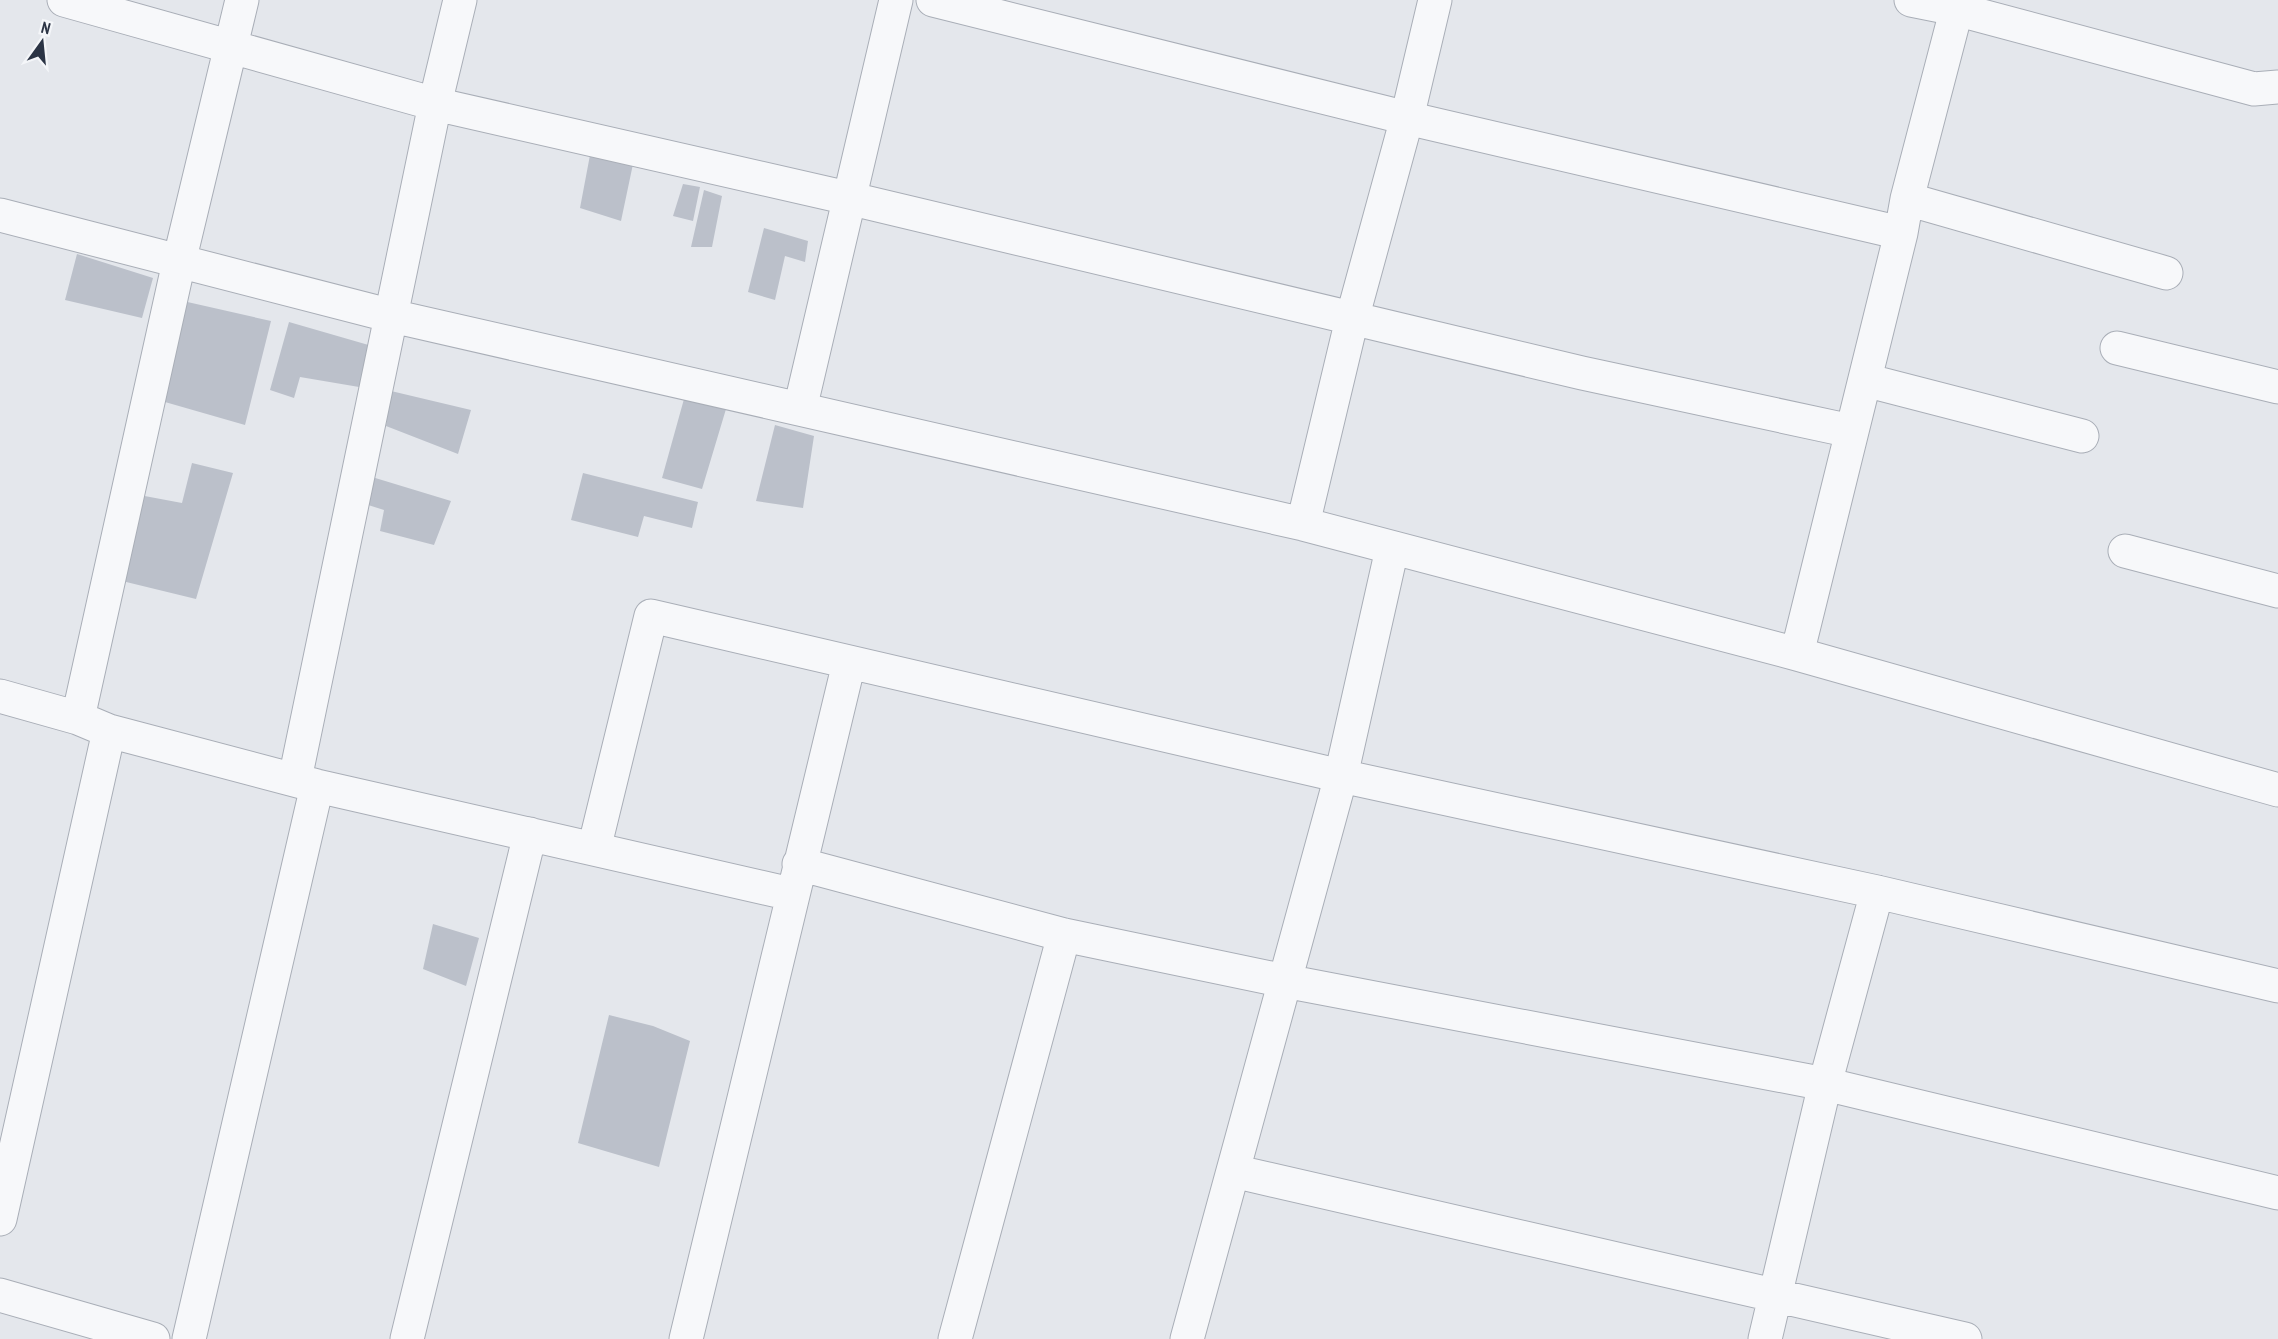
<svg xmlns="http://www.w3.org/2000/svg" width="2278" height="1339" font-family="'PT Sans Narrow',sans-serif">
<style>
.building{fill:#bbc0ca}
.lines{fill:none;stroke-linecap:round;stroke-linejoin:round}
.minor-casing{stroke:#a9aeb7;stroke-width:35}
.minor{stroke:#f7f8fa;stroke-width:33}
</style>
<rect width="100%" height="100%" fill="#e4e7ec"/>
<path class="building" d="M590 155 633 164 621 221 580 208Z
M683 184 700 187 693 221 673 216Z
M704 190 722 196 712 247H691Z
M764 228 808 241 805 262 785 256 775 300 748 292Z
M77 254 153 278 142 318 65 300Z
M183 301 271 321 245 425 158 400Z
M289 322 372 346 365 388 300 377 294 398 270 390Z
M391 391 471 410 458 454 386 426Z
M684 399 726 409 702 489 662 478Z
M775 425 814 436 803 508 756 501Z
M192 463 233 473 196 599 118 580 134 494 182 503Z
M583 473 698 502 692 528 644 516 638 537 571 520Z
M372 477 451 501 434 545 380 531 384 510 365 504Z
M433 924 479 938 466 986 423 969Z
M609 1015 653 1026 690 1041 659 1167 578 1143Z"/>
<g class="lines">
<g class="minor-casing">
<path id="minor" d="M64 0 435 104 848 198 1582 373 1851 431
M933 0 1407 118 1901 233
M1911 0 1956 9 2254 89 2278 87
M1907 199 2166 273
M0 215 392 316 1303 524 1797 654 2278 790
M2117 348 2278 387
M1865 380 2082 436
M800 409 896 0
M1303 524 1352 319 1407 118 1435 0
M2125 551 2278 591
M1797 654 1901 233 1907 199 1959 0
M0 696 78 718 109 731 317 786 791 894
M78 718 179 262 242 0
M295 779 435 104 460 0
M594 849 651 616 1341 776 1877 892 2278 986
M799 864 1064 935 1285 981 1825 1084 2278 1193
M1233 1171 1965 1339
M0 1219 109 731
M0 1295 153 1339
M189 1339 317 786
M407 1339 530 834
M686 1339 849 663
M955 1339 1064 935
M1187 1339 1341 776 1392 549
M1765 1339 1825 1084 1877 892"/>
</g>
<use href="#minor" class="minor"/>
</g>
<g transform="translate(42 42) rotate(15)" stroke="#f4f6f9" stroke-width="4.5" paint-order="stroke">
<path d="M0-4.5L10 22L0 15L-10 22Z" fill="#2b3445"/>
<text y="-9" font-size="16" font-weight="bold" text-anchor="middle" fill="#2b3445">N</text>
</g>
</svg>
